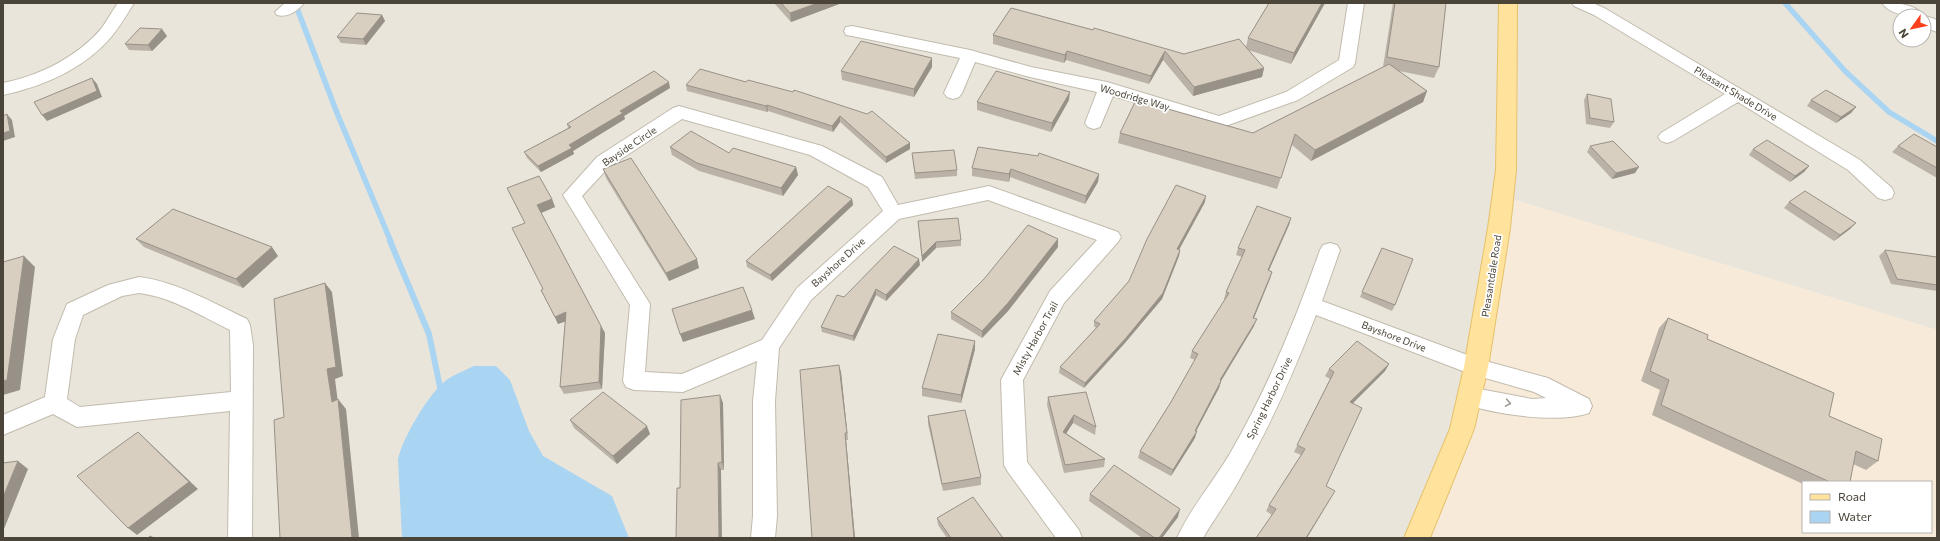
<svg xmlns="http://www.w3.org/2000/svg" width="1940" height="541" font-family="Commissioner,sans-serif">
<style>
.residential{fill:#eae5da;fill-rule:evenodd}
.commercial{fill:#f7ead8;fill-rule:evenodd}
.water{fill:#a9d4f2}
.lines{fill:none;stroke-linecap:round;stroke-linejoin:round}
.stream-far1{stroke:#a9d4f2;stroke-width:5.5}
.stream{stroke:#a9d4f2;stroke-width:6}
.minor-casing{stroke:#c2bbae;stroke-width:2}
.major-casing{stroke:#e6c16a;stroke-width:2}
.minor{fill:#fff;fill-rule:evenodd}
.major{fill:#ffe39c;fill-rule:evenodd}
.wall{fill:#bab2a6}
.shaded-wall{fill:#979187}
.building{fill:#d8cfc1;stroke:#979187}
.oneway{stroke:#9c9892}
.labels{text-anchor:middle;stroke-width:3.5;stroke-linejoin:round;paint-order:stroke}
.street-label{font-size:10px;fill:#4b4439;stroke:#fff}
</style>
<rect width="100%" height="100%" fill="#f6f3ec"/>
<path class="residential" d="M3 3H1937V330L1515 200 1478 419 1421 538H3ZM1900 16H1924V40H1900Z"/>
<path class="commercial" d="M1515 200 1937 330V538H1421L1478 419ZM1803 482H1931V532H1803Z"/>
<path class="water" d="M474 366H496L510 380 529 431 543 456 612 496 629 538H402L398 459C402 439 428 395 444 382 452 375 464 371 474 366Z"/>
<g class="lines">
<path class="stream-far1" d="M295 3 337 113 391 242
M1785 3 1845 71 1889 112 1937 141"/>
<path class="stream" d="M390 241 429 334 440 387"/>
<g class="minor-casing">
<path id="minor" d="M118 3H134C127 14 120 26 112 36 84 69 44 86 3 95V83C39 76 77 57 101 29 107 21 112 11 118 3Z
M285 3H304C298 11 287 18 277 15L275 12Z
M1348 3H1364L1355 63 1353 67 1298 100 1220 128 1113 96 1100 127 1094 129 1088 127 1085 123 1097 92 1030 77 975 62 962 93 959 97 953 99 947 97 944 93 960 58 852 36 846 35 844 31 846 27 852 26 970 50 1031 67 1107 82 1219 116 1286 92 1339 60Z
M1572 3H1593L1606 9 1860 160 1892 188 1894 193 1892 198 1885 200 1878 198 1848 170 1738 102 1673 141 1667 143 1661 141 1658 137 1661 133 1725 94 1594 15 1574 6Z
M1882 3C1895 3 1914 3 1923 15L1937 20V32L1924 27V16C1910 16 1891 16 1882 3Z
M679 106 822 146 882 177 898 205 989 186 1118 232 1121 237 1118 242 1064 303 1023 380 1027 462 1079 530 1082 538H1056L1008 472 1004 465 1001 380 1050 291 1097 240 988 200 899 219 811 300 779 348 775 401 777 516 775 538H751L753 516V401L757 361 683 392 634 390 626 387 623 381 630 305 563 195 597 157 673 108ZM682 119 810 155 868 187 883 211 797 288 762 340 682 374 645 372 650 304 582 196 609 167Z
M1330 243 1337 245 1340 250 1322 301 1478 359 1548 378 1589 399 1592 406 1589 413C1557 424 1493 414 1461 403L1458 396 1461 389 1469 387 1532 399 1546 398 1534 392 1468 373 1316 315C1295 369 1272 423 1243 473 1231 496 1216 516 1203 538H1177C1191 507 1215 480 1232 450 1268 387 1296 319 1320 250L1323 245Z
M139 277C178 282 213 303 247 319L250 325 253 345 252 538H228L230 411 77 427 53 414 3 435V415L45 397 53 339 67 304 108 285ZM139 293C172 297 201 316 230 330L231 392 80 407 67 399 75 339 83 315 122 296Z"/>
</g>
<g class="major-casing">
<path id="major" d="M1499 3H1517L1516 170 1510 228 1488 367 1474 429 1430 538H1404L1450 429 1464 367 1488 228 1496 170Z"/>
</g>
<use href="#minor" class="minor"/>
<use href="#major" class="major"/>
</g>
<path class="wall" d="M774 3H842L791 22Z
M1269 3H1325L1291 64 1248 50 1264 68 1262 77 1193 96 1163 60 1149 84 1066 60 1064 63 993 44V35L1011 8 1184 54 1246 47 1248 38Z
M1393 3H1446L1439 67 1434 78 1399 71 1427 91 1423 102 1311 161 1292 145 1277 189 1118 143 1120 133H1253L1383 67Z
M382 15 385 21 366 45 341 43 337 37Z
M167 36 152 51 129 50 125 44Z
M932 67 914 97 842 80 841 71Z
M748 80 910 143V149L886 163 840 122 833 132 768 111 767 112 687 91 686 85 746 82Z
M670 88 624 116 625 119 573 151 574 154 541 172 527 158 524 152 568 128 567 124Z
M1587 94 1614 122 1610 128 1586 124 1584 100Z
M1069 100 1051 132 977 110V102Z
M1811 100 1856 107 1851 113 1836 123 1807 106Z
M1590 146 1635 173 1612 179 1587 152Z
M1898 146 1937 147V178L1892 152Z
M670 147 729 153 796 167 798 175 783 196 699 171 672 155Z
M978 147 1099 174 1098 182 1085 204 1010 177 1009 182 972 176V168Z
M1753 149 1809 166 1804 172 1790 182 1749 155Z
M912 153 957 170V176L915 179Z
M603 169 699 268 669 281 606 178Z
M507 188 552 199 555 207 541 213 601 326 605 333 602 389 564 394 560 387 565 321 558 324 541 290 543 289 525 223Z
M852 199 853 205 772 281 747 267 746 261Z
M1205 202 1179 250H1180L1179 256 1162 299 1124 344 1084 388 1059 373 1060 367 1096 328 1094 326V321Z
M1789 202 1850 229 1834 241 1784 208Z
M1291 218 1289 225 1269 270 1272 272 1254 318V326L1221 381 1219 388 1196 431 1195 438 1171 476 1138 458 1140 451 1171 402 1195 360 1190 358 1192 351 1225 300 1224 299 1226 292 1242 257 1236 255 1238 248Z
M918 221 961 240V246L936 248 922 262Z
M136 239 278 256 243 288 144 247Z
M1058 247 1008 311 982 338 951 319V312Z
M1382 248 1395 305 1392 311 1360 297Z
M1885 250 1937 257V291L1891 284 1879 256Z
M920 265 886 301 876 295 854 341 822 332 821 327 844 297Z
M1668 318 1707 339 1829 416 1878 461 1866 470 1853 464 1850 482H1803V484L1652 415 1660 390 1641 381 1659 328Z
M975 341V349L961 403 922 396V388Z
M1389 364 1385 371 1353 403 1326 486 1331 498 1272 515 1266 511 1269 505 1301 455 1294 452 1330 379 1325 376 1329 369Z
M841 372 848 440H846L855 538H812Z
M1048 397 1096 427 1095 435 1073 423 1066 433 1105 459 1104 467 1064 473 1047 405Z
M723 403 724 470H721L680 488Z
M928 416 981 477V485L943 491 928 424Z
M570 420 650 434 617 464 574 428Z
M1090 494 1178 517 1162 538H1142L1089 501Z
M937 518 1003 538H947L938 525Z"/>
<path class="shaded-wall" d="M818 3H842L791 22 790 13Z
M1322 3H1325L1291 64 1294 53Z
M382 15 385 21 366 45 363 39Z
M162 29 167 36 152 51 148 45Z
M1067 51 1066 60 1064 63 1065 55Z
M1165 51 1163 60 1149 84 1151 76Z
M932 58V67L914 97V89Z
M1264 68 1262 77 1193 96 1194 87Z
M92 78 97 84 102 97 47 121 42 115Z
M669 82 670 88 624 116 625 119 573 151 574 154 541 172 538 166 620 111Z
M1427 91 1423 102 1311 161 1315 150Z
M1070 92 1069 100 1051 132 1052 123Z
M767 105 768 111 767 112 766 106Z
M1856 107 1851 113 1836 123 1841 117Z
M7 114 12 120 15 137 3 141V133Z
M840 116V122L833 132 832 126Z
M910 143V149L886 163V157Z
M1809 166 1804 172 1790 182 1795 176Z
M796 167 798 175 783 196 781 188Z
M1639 167 1635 173 1612 179 1616 173Z
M1011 169 1010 177 1009 182V174Z
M1099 174 1098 182 1085 204 1086 196Z
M1206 196 1205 202 1176 255 1177 249Z
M552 199 555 207 541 213 537 205Z
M852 199 853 205 772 281 770 275Z
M1291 218 1289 225 1266 277 1268 270Z
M1856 223 1850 229 1834 241 1840 235Z
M1058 239V247L1008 311 982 338V331Z
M936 242V248L922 262V256Z
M272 247 278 256 243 288 236 279Z
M1180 250 1179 256 1162 299 1124 344 1084 388 1085 383Z
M24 256 35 267 20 390 3 395V381Z
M697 259 699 268 669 281 666 273Z
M919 259 920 265 886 301V295Z
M1272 272 1270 279 1251 325 1253 318Z
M325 283 332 292 343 376 335 379 339 411 332 402 327 369Z
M876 289V295L854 341 853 336Z
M752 310 755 319 683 342 680 334Z
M566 312 570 320 558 324 555 317Z
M1257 319 1254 326 1221 381 1219 388 1193 437 1197 431 1195 438 1171 476 1173 470 1195 431 1220 380Z
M601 326 605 333 602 389 599 382Z
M975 341V349L961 403V395Z
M1389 364 1385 371 1347 409 1350 402Z
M839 365 841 372 848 440 847 433Z
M720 395 723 403 724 470 722 462Z
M338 399 346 409 359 538H352Z
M1074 415 1073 423 1062 440 1063 432Z
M647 426 650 434 617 464 613 456Z
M138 432 198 489 137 535 128 528Z
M845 433 846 440 855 538H854Z
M18 461 28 469 4 529H3V497Z
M718 463 721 470 722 538H719Z
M1335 491 1307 538H1306Z
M1180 509 1178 517 1162 538H1159Z"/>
<path class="building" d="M781 3H818L790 13Z
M1269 3H1322L1294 53 1248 38Z
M1395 3H1446L1439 67 1387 57Z
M1011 8 1093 30 1094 28 1184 54 1239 39 1264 68 1194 87 1165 51 1151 76 1067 51 1065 55 993 35Z
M357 13 382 15 363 39 337 37Z
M140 28 162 29 148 45 125 44Z
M861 41 932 58 914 89 841 71Z
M1389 64 1427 91 1315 150 1295 134 1281 178 1120 133 1136 100 1253 133Z
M700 69 746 82 748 80 793 92 794 90 867 114 872 111 910 143 886 157 840 116 832 126 767 105 766 106 686 85Z
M654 71 669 82 620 111 623 113 569 145 572 148 538 166 524 152 571 127 567 124Z
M996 71 1070 92 1052 123 977 102Z
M92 78 97 91 42 115 34 102Z
M1826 90 1856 107 1841 117 1811 100Z
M1587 94 1611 99 1614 122 1590 118Z
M7 114 10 131 3 133V116Z
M691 131 729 153 733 148 796 167 781 188 697 163 670 147Z
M1914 134 1937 147V168L1898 146Z
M1767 140 1809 166 1795 176 1753 149Z
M1613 141 1639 167 1616 173 1590 146Z
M978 147 1038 156 1039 153 1099 174 1086 196 1011 169 1009 174 972 168Z
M954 150 957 170 915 173 912 153Z
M631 158 697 259 666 273 603 169Z
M539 176 552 199 537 205 601 326 599 382 560 387 566 312 555 317 541 290 543 289 512 228 525 223 507 188Z
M1176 185 1206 196 1177 249 1180 250 1163 293 1126 338 1085 383 1060 367 1100 324 1094 321 1129 281 1147 239Z
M828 186 852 199 770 275 746 261Z
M1805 191 1856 223 1840 235 1789 202Z
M1257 206 1291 218 1268 270 1272 272 1253 318 1257 319 1220 380 1221 381 1195 431H1197L1173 470 1140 451 1171 402 1198 354 1192 351 1229 293 1226 292 1245 250 1238 248Z
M173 209 272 247 236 279 136 239Z
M958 218 961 240 936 242 922 256 918 221Z
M1028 225 1058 239 1008 303 982 331 951 312 984 279Z
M894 246 919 259 886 295 876 289 853 336 821 327 837 295 844 297Z
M1382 248 1413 259 1395 305 1362 292Z
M1885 250 1937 257V285L1897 279Z
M24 256 7 380 3 381V262Z
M325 283 336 367 327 369 332 402 338 399 352 538H280L274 420 284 417 274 299Z
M743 287 752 310 680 334 672 309Z
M1668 318 1708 335 1707 339 1834 393 1829 416 1882 439 1878 461 1856 451 1850 482H1830L1661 405 1669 380 1650 371Z
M938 334 975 341 961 395 922 388Z
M1357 341 1389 364 1350 402 1362 408 1326 486 1335 491 1306 538H1256L1276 509 1269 505 1305 449 1297 445 1334 372 1329 369Z
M839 365 847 433H845L854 538H812L800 370Z
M603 392 647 426 613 456 570 420Z
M1086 392 1096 427 1074 415 1063 432 1105 459 1065 465 1048 397Z
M720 395 722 462 718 463 719 538H676L677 488H680L681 400Z
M965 410 981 477 942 484 928 416Z
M138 432 189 482 128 528 77 476Z
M18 461 3 497V463Z
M1114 465 1180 509 1159 538H1155L1090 494Z
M973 497 1003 538H951L937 518Z
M150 536 154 538H148Z"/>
<defs><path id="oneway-chevron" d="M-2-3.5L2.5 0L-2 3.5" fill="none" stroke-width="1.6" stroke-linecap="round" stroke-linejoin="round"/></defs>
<use class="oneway" href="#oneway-chevron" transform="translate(1508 403) rotate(10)"/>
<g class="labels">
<g class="street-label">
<text transform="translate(1736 93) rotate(31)" y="4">Pleasant Shade Drive</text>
<text transform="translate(1135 97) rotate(16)" y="4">Woodridge Way</text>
<text transform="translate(629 146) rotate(-34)" y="4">Bayside Circle</text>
<text transform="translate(838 262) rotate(-42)" y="4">Bayshore Drive</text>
<text transform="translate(1491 276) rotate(-81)" y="4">Pleasantdale Road</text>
<text transform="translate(1394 336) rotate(21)" y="4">Bayshore Drive</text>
<text transform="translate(1035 338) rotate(-61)" y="4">Misty Harbor Trail</text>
<text transform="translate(1269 398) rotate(-64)" y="4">Spring Harbor Drive</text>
</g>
</g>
<rect width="1940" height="541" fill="none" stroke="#4b4439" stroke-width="8"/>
<rect x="1802" y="481" width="130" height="52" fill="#ffffff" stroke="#b7b4b0"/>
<rect x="1810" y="494" width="20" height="6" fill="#ffe39c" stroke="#b7b4b0"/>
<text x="1838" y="501" font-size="12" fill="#4b4439">Road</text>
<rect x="1810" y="511" width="20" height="12" fill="#a9d4f2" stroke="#b7b4b0"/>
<text x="1838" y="521" font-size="12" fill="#4b4439">Water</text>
<g transform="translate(1912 28) rotate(237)"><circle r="19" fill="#ffffff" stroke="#b7b4b0"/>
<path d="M0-3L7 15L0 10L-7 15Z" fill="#fc3f1d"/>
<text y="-6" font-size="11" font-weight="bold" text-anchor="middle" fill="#4b4439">N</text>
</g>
</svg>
